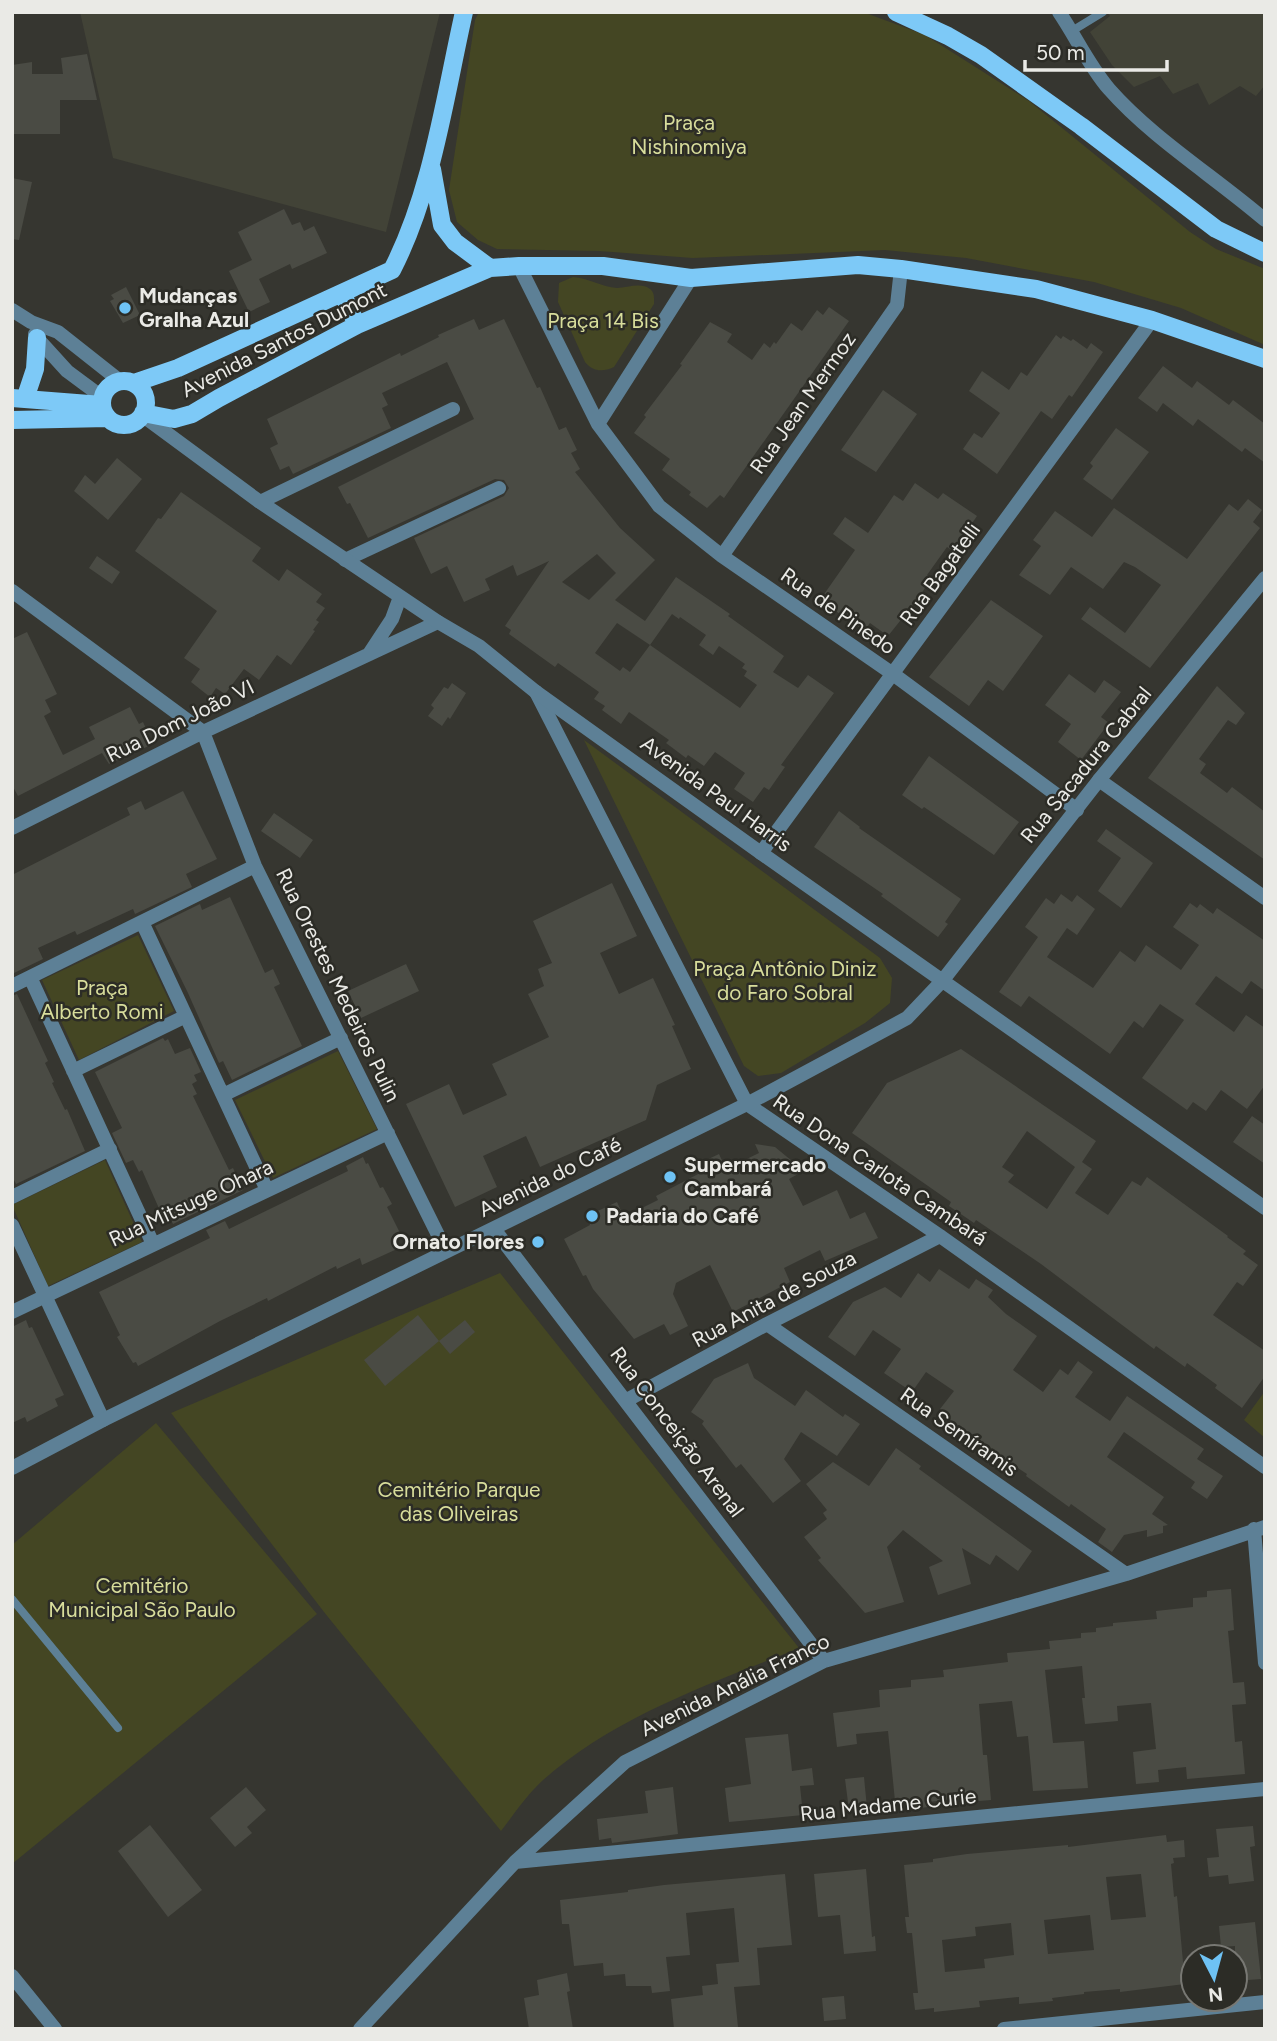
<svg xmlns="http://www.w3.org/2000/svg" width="1277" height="2041" font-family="Figtree,sans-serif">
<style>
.built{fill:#424337}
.green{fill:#444623}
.building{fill:#4a4b44;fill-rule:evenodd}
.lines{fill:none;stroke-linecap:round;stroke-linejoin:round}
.service{stroke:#5d8096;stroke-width:8}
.minor{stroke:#5d8096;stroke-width:14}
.tertiary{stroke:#5d8096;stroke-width:14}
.primary{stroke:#7dc9f7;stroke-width:18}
.poi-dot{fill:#6ec2f4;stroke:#2c2c26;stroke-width:2.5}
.labels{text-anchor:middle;stroke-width:5;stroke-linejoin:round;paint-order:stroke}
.park-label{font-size:21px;fill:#d8dd9b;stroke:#2c2c26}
.poi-label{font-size:21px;font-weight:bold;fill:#eaeae6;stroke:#2c2c26;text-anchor:start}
.street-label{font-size:21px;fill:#eaeae6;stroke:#2c2c26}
</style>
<rect width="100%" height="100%" fill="#363630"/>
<path class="built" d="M80 12H440L386 232 113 158Z
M1107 12H1265V85L1256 96 1240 86 1209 105 1198 83 1173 94 1160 76 1134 87 1112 65 1090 32 1110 16Z"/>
<path class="green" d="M479 12H863L925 35 1029 101 1190 232 1216 249 1265 269V345L1181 308 1094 282 966 258 885 250 693 258 599 251 497 249 478 240 457 222 449 190 475 20Z
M573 277C589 278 601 287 617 288 627 288 641 282 650 289 655 293 654 298 654 304L614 367C603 372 593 372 585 362L558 302 559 283Z
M584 740 880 958 892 978 890 1003 865 1023 781 1073 758 1076 744 1066Z
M138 935 174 1011 79 1060 42 980Z
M338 1051 377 1129 273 1178 235 1100Z
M105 1160 142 1242 48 1286 12 1205Z
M500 1273 799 1648C710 1684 615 1716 542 1781 526 1796 514 1814 501 1831L324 1612 171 1413Z
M1265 1391V1438L1244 1420Z
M156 1423 317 1614 12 1864V1545Z"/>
<path class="building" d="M87 54 97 100H60V134H12V65L32 62V74H63L61 58Z
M12 178 32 182 19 240 12 239Z
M284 209 292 225 300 222 304 231 314 226 327 253 292 269 290 264 259 279 270 302 249 312 229 271 252 260 238 232Z
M126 287 140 315 123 323 110 301 114 299 111 295Z
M829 307 849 321 724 498 720 495 707 508 689 495 691 492 662 470 670 459 634 433 646 417 644 415 682 365 680 364 710 322 732 334 727 342 752 360 764 343 770 348 774 342 776 344 791 323 802 331 817 310 823 315Z
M474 319 479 330 504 319 537 388 540 387 559 430 566 427 577 450 571 453 580 469 575 472 620 528 655 560 615 600 645 621 676 577 730 614 728 616 784 656 773 672 798 688 808 675 834 693 781 765 785 767 769 790 764 787 753 802 734 789 745 773 715 752 704 766 688 755 686 758 666 743 669 740 629 712 621 724 602 710 605 706 594 699 599 692 558 663 555 667 509 634 511 630 505 626 549 561 517 576 513 565 485 579 490 590 464 602 447 566 431 574 414 538 504 496 509 488 504 480 495 479 368 538 350 503 347 504 338 487 474 419 447 362 382 393 388 405 382 408 391 428 293 474 289 466 280 470 270 448 278 444 267 419 400 353 401 356 439 337 438 335ZM597 554 616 573 589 600 562 582ZM672 614 679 619 680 617 706 635 699 645 713 655 719 646 745 664 742 668 747 671 744 676 757 685 740 708 650 645ZM617 623 650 645 630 672 623 667 620 671 595 653Z
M1056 335 1061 339 1063 336 1071 341 1073 339 1087 349 1091 343 1103 352 1072 397 1069 395 1052 419 1041 411 997 474 963 449 974 433 982 438 1000 413 969 391 982 371 1009 390 1021 372 1027 376Z
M1163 366 1192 388 1197 381 1229 405 1233 400 1265 424V463L1245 448 1242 452 1198 419 1193 426 1163 403 1157 412 1138 398Z
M883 390 917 414 876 472 841 450Z
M1116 428 1149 452 1112 500 1083 479 1093 466 1090 463Z
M117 458 142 479 108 520 74 491 85 475 95 484Z
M915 483 938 499 943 493 977 516 953 551 947 547 927 575 931 578 920 596 888 636 870 623 864 631 820 600 855 550 833 534 845 517 868 533 894 495 903 501Z
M181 492 261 548 252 561 279 581 287 569 322 594 316 602 325 608 316 620 319 622 313 630 315 631 291 665 277 655 259 680 244 669 225 694 216 688 210 697 191 682 200 669 184 658 217 611 135 551 158 518 161 519Z
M1248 499 1262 510 1253 522 1260 528 1150 668 1081 619 1090 607 1125 633 1161 585 1135 567 1124 562 1103 589 1071 567 1050 595 1019 575 1041 546 1033 540 1055 511 1092 537 1114 508 1187 559 1229 504 1238 511Z
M97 556 120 572 112 584 89 568Z
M991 600 1043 636 1003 691 988 680 969 706 929 677Z
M27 632 57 694 45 700 51 712 44 716 63 755 95 739 89 727 130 707 139 724 143 722 153 744 109 764 102 753 18 796 12 785V639Z
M1069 674 1095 693 1104 680 1121 692 1101 717 1109 723 1081 760 1058 742 1071 724 1045 705Z
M452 683 466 693 450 719 448 717 442 726 428 716 434 708 431 705 444 687 448 689Z
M1217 686 1245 713 1236 725 1228 720 1199 759 1206 764 1200 773 1227 793 1232 787 1265 812V860L1148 778Z
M929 756 1019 822 994 855 924 807 922 809 902 795Z
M183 791 217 859 186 874 192 887 135 914 133 909 77 935 75 931 38 948 43 959 12 974V875L130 815 127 808 141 801 145 810Z
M839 811 860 827 859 828 961 899 945 922 948 924 938 937 881 896 883 894 814 847Z
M274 813 313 840 300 858 261 831Z
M1106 829 1153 863 1121 908 1098 891 1121 858 1097 841Z
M612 883 637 936 600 953 619 994 653 978 675 1025 672 1026 691 1069 657 1085 646 1120 540 1167 526 1136 483 1156 497 1187 455 1207 406 1104 449 1084 463 1115 507 1095 492 1064 549 1037 528 994 544 986 538 969 552 963 533 921Z
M1061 894 1072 902 1077 895 1095 909 1077 935 1067 928 1047 957 1093 988 1120 951 1135 962 1146 945 1181 970 1199 945 1173 927 1190 903 1197 908 1200 904 1213 914 1217 908 1265 941V991L1251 981 1242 994 1216 976 1195 1004 1234 1032 1246 1015 1265 1028V1085L1247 1109 1221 1090 1206 1111 1193 1102 1187 1110 1142 1078 1184 1020 1160 1004 1143 1028 1134 1021 1110 1054 1029 996 1021 1007 999 992 1038 937 1025 927 1046 898 1054 904Z
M230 897 265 973 273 969 280 984 274 987 302 1046 232 1080 223 1061 219 1063 188 993 155 926 200 904 202 910Z
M406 964 419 991 361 1018 348 991Z
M17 994 48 1061 45 1063 54 1082 52 1083 65 1110 67 1109 85 1151 16 1184 12 1176V996Z
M163 1038 165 1041 168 1039 175 1054 190 1048 201 1072 194 1075 197 1081 192 1084 197 1094 193 1096 229 1170 233 1168 243 1190 173 1224 171 1220 165 1222 142 1170 139 1172 133 1160 126 1163 112 1133 122 1128 95 1072Z
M961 1049 1096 1141 1082 1162 1092 1169 1075 1193 1108 1215 1132 1181 1141 1186 1147 1177 1228 1236 1227 1237 1246 1251 1243 1254 1258 1265 1243 1286 1237 1282 1213 1315 1265 1351V1376L1242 1408 1215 1388 1217 1385 1187 1363 1185 1367 1156 1346 1154 1349 1041 1264 976 1220 974 1223 949 1206 951 1202 852 1133 887 1083ZM1027 1131 1075 1167 1047 1209 1008 1182 1014 1175 1002 1167Z
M1252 1116 1265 1125V1164L1233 1142Z
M755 1144 775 1147 792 1161 798 1174 789 1179 803 1206 837 1190 850 1219 865 1212 878 1238 825 1261 820 1250 784 1268 790 1282 733 1312 710 1265 676 1283 673 1294 688 1326 670 1335 664 1324 634 1339 593 1289 586 1275 583 1276 564 1239 590 1225 587 1216 617 1202 624 1217 658 1200 656 1196 702 1172 698 1164 719 1154 726 1169 759 1153Z
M363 1157 366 1164 368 1163 380 1188 383 1187 392 1204 387 1207 400 1233 391 1238 397 1249 362 1265 360 1258 337 1269 336 1266 268 1301 267 1298 220 1321 138 1366 136 1362 133 1363 117 1337 120 1335 99 1292 210 1238 206 1230 225 1221 229 1229 348 1171 346 1166Z
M939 1269 969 1289 976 1279 993 1290 988 1297 1006 1314 1037 1336 1013 1370 1043 1392 1060 1369 1068 1375 1078 1361 1093 1372 1075 1397 1110 1421 1127 1396 1204 1449 1197 1459 1223 1476 1207 1499 1191 1488 1195 1482 1124 1432 1107 1457 1164 1497 1152 1514 1168 1525 1163 1526V1533L1147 1537V1530L1124 1535 1112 1552 1098 1542 1106 1529 1071 1504 1069 1507 1026 1476 1027 1474 944 1420 948 1415 940 1409 954 1391 926 1372 912 1392 884 1373 901 1349 873 1330 855 1356 828 1337 853 1302 885 1287 901 1298 918 1273 930 1282Z
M418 1315 439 1341 385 1386 364 1360Z
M26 1320 29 1328 32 1327 64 1395 55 1399 58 1406 27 1422 25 1417 12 1423V1327Z
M465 1320 475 1332 450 1354 439 1341Z
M748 1363 754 1378 795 1406 806 1390 843 1417 845 1414 860 1424 837 1456 801 1432 784 1459 801 1481 773 1503 741 1464 736 1468 702 1424 704 1421 691 1412 714 1379Z
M896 1448 921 1466 919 1469 1032 1551 1018 1571 996 1555 990 1565 962 1548 971 1584 938 1595 929 1567 943 1561 903 1530 887 1547 904 1602 865 1613 818 1560 821 1558 804 1537 827 1519 823 1513 827 1510 806 1484 833 1462 869 1486Z
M1231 1589 1234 1630 1228 1631 1233 1683 1244 1682 1246 1704 1232 1705 1235 1742 1242 1741 1245 1774 1187 1779 1186 1767 1158 1770 1159 1782 1136 1784 1133 1752 1156 1749 1151 1703 1117 1706 1118 1721 1085 1724 1082 1698H1085L1082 1666 1045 1670 1053 1743 1084 1741 1088 1788 1033 1791 1028 1736 1017 1737 1012 1701 979 1704 983 1755H987L991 1800 966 1802 965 1798 928 1802V1807L896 1811 888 1731 856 1734 857 1744 837 1747 833 1713 880 1707 879 1690 911 1687V1680L944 1677 943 1670 1008 1662 1007 1653 1050 1649 1049 1641 1081 1638V1633L1096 1632V1628L1113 1626V1623L1157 1619 1156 1611 1193 1607V1598L1207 1597V1591Z
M788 1734 792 1771 812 1768 814 1785 800 1786 803 1815 729 1822 725 1788 751 1784 745 1738Z
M864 1777 867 1808 849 1810 845 1779Z
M246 1787 266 1810 247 1827 252 1833 235 1847 210 1818Z
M673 1787 678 1834 612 1843 611 1838 599 1840 597 1819 648 1813 645 1791Z
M150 1825 202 1890 168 1917 118 1851Z
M1253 1826 1255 1846 1250 1847 1254 1881 1229 1884 1228 1875 1209 1877 1207 1858 1219 1857 1216 1829Z
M1166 1835 1167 1842 1184 1840 1185 1857 1173 1858 1174 1863 1171 1864 1174 1897 1177 1896 1185 1984 1120 1992V1989L1084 1992V1994L1052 1998 1053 2001 1019 2004V1997L979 2001 980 2007 934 2012V2008L915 2010 913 1993H918L912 1933H907L905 1917H909L904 1865 933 1862V1859L967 1854 1068 1845V1847ZM1141 1874 1146 1917 1111 1920 1106 1877ZM1090 1915 1094 1950 1048 1954 1044 1920ZM1011 1923 1014 1955 984 1959 985 1968 945 1972 942 1940 976 1936 975 1927Z
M866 1869 872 1937 875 1936 876 1951 844 1954 840 1915 818 1917 814 1874Z
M785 1874 792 1945 757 1948 760 1985 734 1987 738 2027 674 2029 671 1999 703 1995 702 1986 718 1984 716 1964 739 1962 734 1908 686 1913 690 1955 666 1957 670 1991 652 1993 651 1986H626L625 1974 604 1976 603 1963 574 1966 569 1924H562L560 1900 628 1892V1890L664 1885Z
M1255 1922 1261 1979 1235 1981V1946L1221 1947 1219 1926Z
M567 1973 570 1991 567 1992 573 2029H529L524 1998 539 1995 537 1980Z
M844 1996 846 2019 824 2021 822 1998Z"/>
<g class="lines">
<path class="service" d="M1072 31 1103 12
M12 1599 118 1728"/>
<path class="minor" d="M519 266 598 424 659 506 722 556 893 674 1077 810
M12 310 31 322 58 332 120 381
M35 334 37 338 67 371 102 397
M598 424 691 278
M260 502 453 409
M722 556 897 305 901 269
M345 560 499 488
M12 591 203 732 255 866 446 1251
M369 654 392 619 400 597
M536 692 747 1104 940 1236 1265 1467
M1099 780 1265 898
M12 828 203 732 438 622
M761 853 1152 320
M142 922 267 1190
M30 977 153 1244
M12 986 255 866
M73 1071 186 1016
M223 1095 341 1038
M12 1197 110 1149
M12 1225 103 1420
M494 1229 824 1661
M12 1312 388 1133
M767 1324 1126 1574
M627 1400 767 1324 940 1236
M1254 1529 1265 1663
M515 1862 1265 1789
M12 1976 55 2029
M360 2029 515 1862 625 1762 824 1661 1126 1574 1265 1527
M1004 2029 1265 2002"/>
<path class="tertiary" d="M1059 12C1076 37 1089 66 1109 89 1152 138 1215 177 1265 220
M142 415 260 502 438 622 479 646 536 692 761 853 1265 1208
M12 1468 103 1420 747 1104 907 1018 943 980 1099 780 1265 578"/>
<path class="primary" d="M896 12 948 36 981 55 1081 126 1216 229 1265 253
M432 169 442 225 455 242 490 268
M342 293 357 325
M102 403a22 22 0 1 1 44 0a22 22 0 1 1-44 0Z
M134 383 178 368 392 270C432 193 445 96 464 12
M12 398 102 405
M25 399 35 369 37 338
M143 413 174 419 192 414 219 398 357 325 490 268 519 266H603L691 278 858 265 901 269 1036 289 1152 320 1265 359
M12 420 108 418"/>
</g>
<g class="poi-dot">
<circle cx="125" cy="308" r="7"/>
<circle cx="670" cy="1177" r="7"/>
<circle cx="592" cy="1216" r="7"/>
<circle cx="538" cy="1242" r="7"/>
</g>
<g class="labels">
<g class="park-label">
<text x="689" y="130">Praça<tspan x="689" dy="24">Nishinomiya</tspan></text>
<text x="603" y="328">Praça 14 Bis</text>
<text x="785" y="976">Praça Antônio Diniz<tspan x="785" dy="24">do Faro Sobral</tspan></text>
<text x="102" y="995">Praça<tspan x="102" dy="24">Alberto Romi</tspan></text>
<text x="459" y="1497">Cemitério Parque<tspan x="459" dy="24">das Oliveiras</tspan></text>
<text x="142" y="1593">Cemitério<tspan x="142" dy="24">Municipal São Paulo</tspan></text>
</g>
<g class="poi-label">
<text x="139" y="303">Mudanças<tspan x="139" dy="24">Gralha Azul</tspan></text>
<text x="684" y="1172">Supermercado<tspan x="684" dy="24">Cambará</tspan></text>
<text x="606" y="1223">Padaria do Café</text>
<text x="524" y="1249" text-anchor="end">Ornato Flores</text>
</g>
<g class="street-label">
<text transform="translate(284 340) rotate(-27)" y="7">Avenida Santos Dumont</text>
<text transform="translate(803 403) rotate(-55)" y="7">Rua Jean Mermoz</text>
<text transform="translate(940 574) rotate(-54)" y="7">Rua Bagatelli</text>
<text transform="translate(838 611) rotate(35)" y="7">Rua de Pinedo</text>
<text transform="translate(180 721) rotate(-26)" y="7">Rua Dom João VI</text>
<text transform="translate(1086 765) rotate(-51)" y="7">Rua Sacadura Cabral</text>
<text transform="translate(716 794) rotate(36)" y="7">Avenida Paul Harris</text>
<text transform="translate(338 985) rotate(64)" y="7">Rua Orestes Medeiros Pulin</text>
<text transform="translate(880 1170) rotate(34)" y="7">Rua Dona Carlota Cambará</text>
<text transform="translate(550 1177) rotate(-26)" y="7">Avenida do Café</text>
<text transform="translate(191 1203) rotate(-25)" y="7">Rua Mitsuge Ohara</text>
<text transform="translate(774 1299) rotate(-28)" y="7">Rua Anita de Souza</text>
<text transform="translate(677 1432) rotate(53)" y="7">Rua Conceição Arenal</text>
<text transform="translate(959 1432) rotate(35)" y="7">Rua Semíramis</text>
<text transform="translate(735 1685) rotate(-26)" y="7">Avenida Anália Franco</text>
<text transform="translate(888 1805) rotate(-6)" y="7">Rua Madame Curie</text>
</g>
</g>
<rect width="1277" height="2041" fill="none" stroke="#eaeae6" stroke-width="28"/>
<g transform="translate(1214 1978) rotate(174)"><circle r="33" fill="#2c2c26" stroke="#787873" stroke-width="2"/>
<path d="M0-5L12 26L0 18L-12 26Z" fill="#6ec2f4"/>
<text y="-10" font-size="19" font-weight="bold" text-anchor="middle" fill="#eaeae6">N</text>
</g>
<path d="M1025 60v10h142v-10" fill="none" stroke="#eaeae6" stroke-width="3.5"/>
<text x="1036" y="60" font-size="21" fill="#eaeae6" stroke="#2c2c26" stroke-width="5" paint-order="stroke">50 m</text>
</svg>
